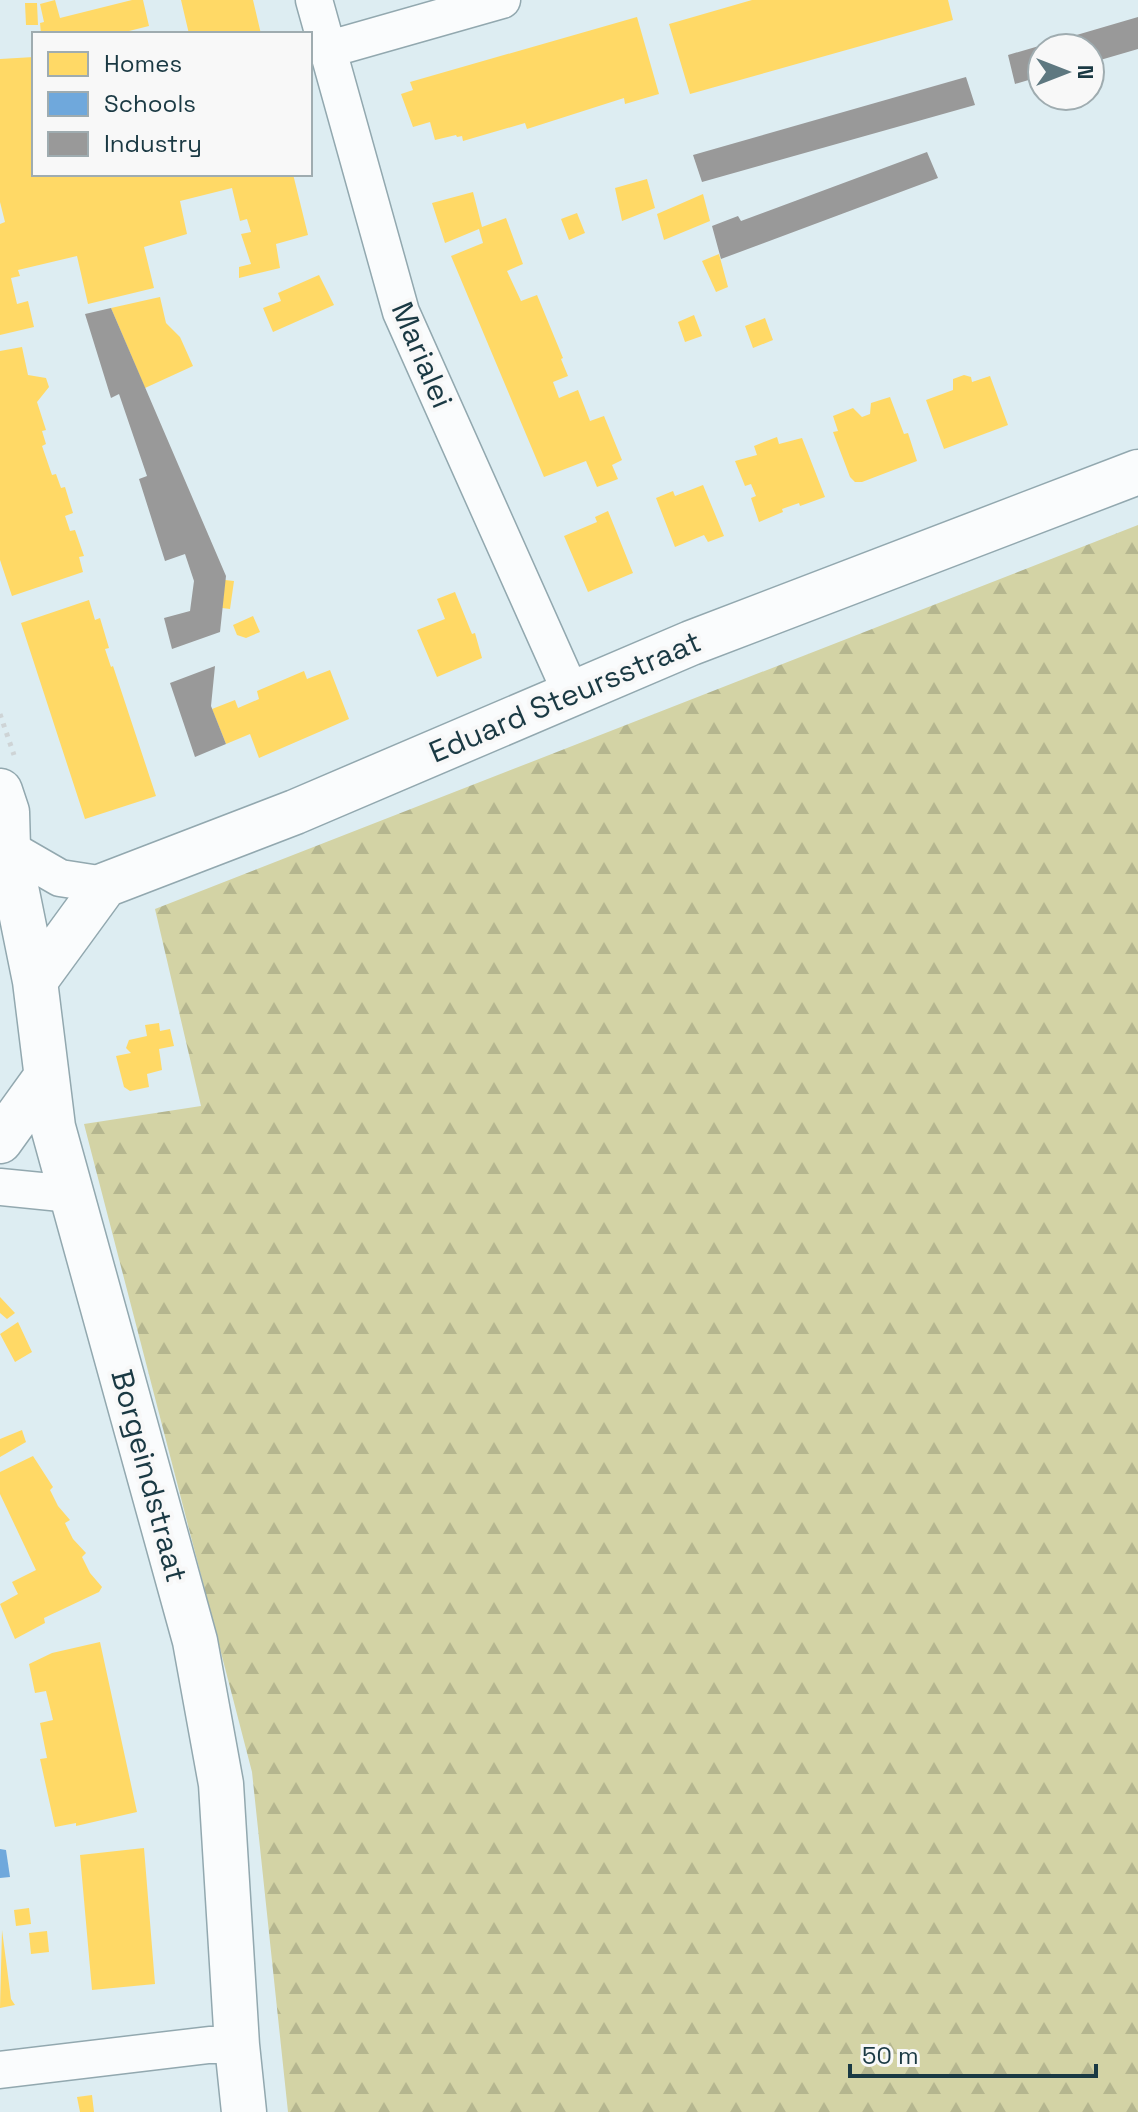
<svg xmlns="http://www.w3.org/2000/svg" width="1138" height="2112" font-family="'Space Grotesk',sans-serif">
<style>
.forest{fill:url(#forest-firs)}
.homes{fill:#ffd966}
.schools{fill:#6fa8dc}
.industry{fill:#999}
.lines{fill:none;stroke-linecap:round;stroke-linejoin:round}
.street-casing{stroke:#92a8af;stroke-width:39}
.secondary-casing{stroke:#92a8af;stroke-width:47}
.path{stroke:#ced4d6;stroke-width:5;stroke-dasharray:4 6;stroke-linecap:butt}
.street{stroke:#fafcfd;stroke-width:36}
.secondary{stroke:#fafcfd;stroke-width:44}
.labels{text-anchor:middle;stroke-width:8;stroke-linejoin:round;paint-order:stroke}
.street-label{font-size:30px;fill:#1a3943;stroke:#f8f8f8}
</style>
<defs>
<pattern id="forest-firs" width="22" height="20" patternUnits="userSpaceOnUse" patternTransform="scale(2)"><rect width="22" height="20" fill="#d3d3a5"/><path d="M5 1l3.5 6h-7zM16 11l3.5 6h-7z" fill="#b5b68f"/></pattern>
</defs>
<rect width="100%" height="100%" fill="#ddedf2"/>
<path class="forest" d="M1138 525V2112H288L252 1772 84 1124 201 1106 155 909Z"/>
<path class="homes" d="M55 0 60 18 132 0H143L149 26 117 34H41L40 23 44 22 40 4Z
M181 0H253L261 34H189Z
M752 0H948L953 20 690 94 669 24Z
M25 3H37L38 25H26Z
M637 17 659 94 625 104 624 98 527 129 525 123 463 141 462 136 457 137 456 135 435 140 430 122 413 127 401 94 413 90 410 82Z
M34 57V174H293L308 235 276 244 280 268 239 278V267L251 264 241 234 251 232 247 219 240 221 232 188 180 201 187 234 144 247 154 288 88 304 77 256 18 270 20 276 11 278 17 304 28 301 34 327 0 335V224L5 222 0 202V59Z
M647 179 655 208 622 221 615 188Z
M473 192 482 227 506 218 523 264 507 271 521 301 537 295 563 358 561 359 568 376 553 382 559 398 578 390 590 421 604 416 622 460 612 465 618 479 597 487 586 461 544 477 451 256 483 243 479 229 445 243 432 203Z
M703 194 710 221 664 240 657 214Z
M577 213 585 233 569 240 561 219Z
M719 254 728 287 716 292 702 261Z
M319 275 334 305 273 332 263 308 281 301 278 293Z
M160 297 166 323 180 337 193 366 145 388 111 308Z
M694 315 702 336 685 342 678 322Z
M765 318 773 340 753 348 745 326Z
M22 347 28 375 46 378 49 387 37 402 46 430 42 431 46 444 42 446 52 475 56 474 61 488 65 487 73 513 65 516 70 531 75 530 84 556 79 557 83 572 12 596 0 560V351Z
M964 375 971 377 972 382 990 376 1008 425 944 449 926 400 953 390V379Z
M890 397 904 434 908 433 917 461 862 482H855L850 477 833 432 838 431 833 416 853 408 862 417 870 414 871 403Z
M777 437 779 444 802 438 825 497 800 506 799 503 782 509 783 512 759 522 751 498 756 496 751 484 745 486 735 461 757 455 754 446Z
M703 485 724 536 708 542 704 535 675 547 656 498 673 491 675 496Z
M608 511 633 573 588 592 564 536 597 522 595 517Z
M225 580 234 581 230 609 222 608Z
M455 592 472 634 475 633 482 658 437 677 417 630 445 619 437 599Z
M89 600 95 620 100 618 109 648 105 649 111 667 113 666 156 796 85 819 21 623Z
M253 616 260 632 246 638 237 635 233 625Z
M330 670 349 719 259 758 250 734 226 744 212 709 235 700 238 708 259 699 257 691 304 671 307 679Z
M159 1023 160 1031 170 1029 174 1046 159 1049 162 1070 147 1074 149 1087 130 1091 124 1087 116 1056 131 1053 126 1048 129 1040 147 1036 145 1025Z
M0 1297 15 1313 7 1319 0 1313Z
M18 1322 32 1352 15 1362 0 1334Z
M22 1430 26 1442 0 1457V1439Z
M33 1456 53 1487 50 1490 58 1506 70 1520 65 1523 73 1539 86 1553 82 1557 90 1573 102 1587 99 1592 44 1618 45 1623 15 1639 0 1604 18 1594 12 1582 36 1570 0 1494V1472Z
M100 1642 137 1812 76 1826V1823L55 1827 40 1759 47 1758 40 1723 53 1720 46 1691 35 1693 29 1664 52 1653Z
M144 1848 155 1984 92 1990 80 1855Z
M29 1908 31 1924 16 1926 14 1910Z
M2 1930 11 1999 15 2005 0 2008Z
M47 1931 49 1952 31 1954 29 1933Z
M92 2095 94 2112H80L77 2097Z"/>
<path class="schools" d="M0 1849 6 1850 10 1877 0 1878Z"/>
<path class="industry" d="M1138 17V49L1090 63V48H1042V76L1015 84 1008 55Z
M966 77 975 105 702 182 693 155Z
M927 152 938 178 721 259 712 226 738 216 741 221Z
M111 308 226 576 220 632 172 649 164 618 190 611 194 581 185 554 165 561 139 479 147 476 119 394 111 398 85 314Z
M215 666 211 706 226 744 195 757 170 683Z"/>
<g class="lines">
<g class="street-casing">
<path id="street" d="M314 0 401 312 572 695
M326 50 502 0
M0 855 8 848 60 878 105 885
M0 1187 71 1194
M0 2070 209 2045H237"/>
</g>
<g class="secondary-casing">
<path id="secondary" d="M0 791 7 812 8 848 35 981 53 1127 195 1641 221 1784 237 2045 244 2112
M35 981 105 885 295 812 691 643 1138 472
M0 1141 46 1077"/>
</g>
<path class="path" d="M0 714 14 755"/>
<use href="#street" class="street"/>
<use href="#secondary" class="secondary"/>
</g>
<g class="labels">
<g class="street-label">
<text transform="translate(422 355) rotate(67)" y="10">Marialei</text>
<text transform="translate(565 697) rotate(-23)" y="10">Eduard Steursstraat</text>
<text transform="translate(149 1476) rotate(75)" y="10">Borgeindstraat</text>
</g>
</g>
<rect x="32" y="32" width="280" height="144" fill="#f8f8f8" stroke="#9facb0" stroke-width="2"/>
<rect x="48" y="52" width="40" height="24" fill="#ffd966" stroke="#9facb0" stroke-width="2"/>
<text x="104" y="72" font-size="24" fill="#1a3943">Homes</text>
<rect x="48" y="92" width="40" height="24" fill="#6fa8dc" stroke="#9facb0" stroke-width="2"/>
<text x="104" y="112" font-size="24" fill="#1a3943">Schools</text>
<rect x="48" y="132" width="40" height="24" fill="#999999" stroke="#9facb0" stroke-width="2"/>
<text x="104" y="152" font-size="24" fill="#1a3943">Industry</text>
<g transform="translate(1066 72) rotate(90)"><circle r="38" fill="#f8f8f8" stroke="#9facb0" stroke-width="2"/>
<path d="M0-6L14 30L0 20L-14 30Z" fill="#5e7880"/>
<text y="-12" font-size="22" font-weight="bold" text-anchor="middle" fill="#1a3943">N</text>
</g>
<path d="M850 2064v12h246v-12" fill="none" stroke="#1a3943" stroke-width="4"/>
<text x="862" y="2064" font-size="24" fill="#1a3943" stroke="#f8f8f8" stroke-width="6" paint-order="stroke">50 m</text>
</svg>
